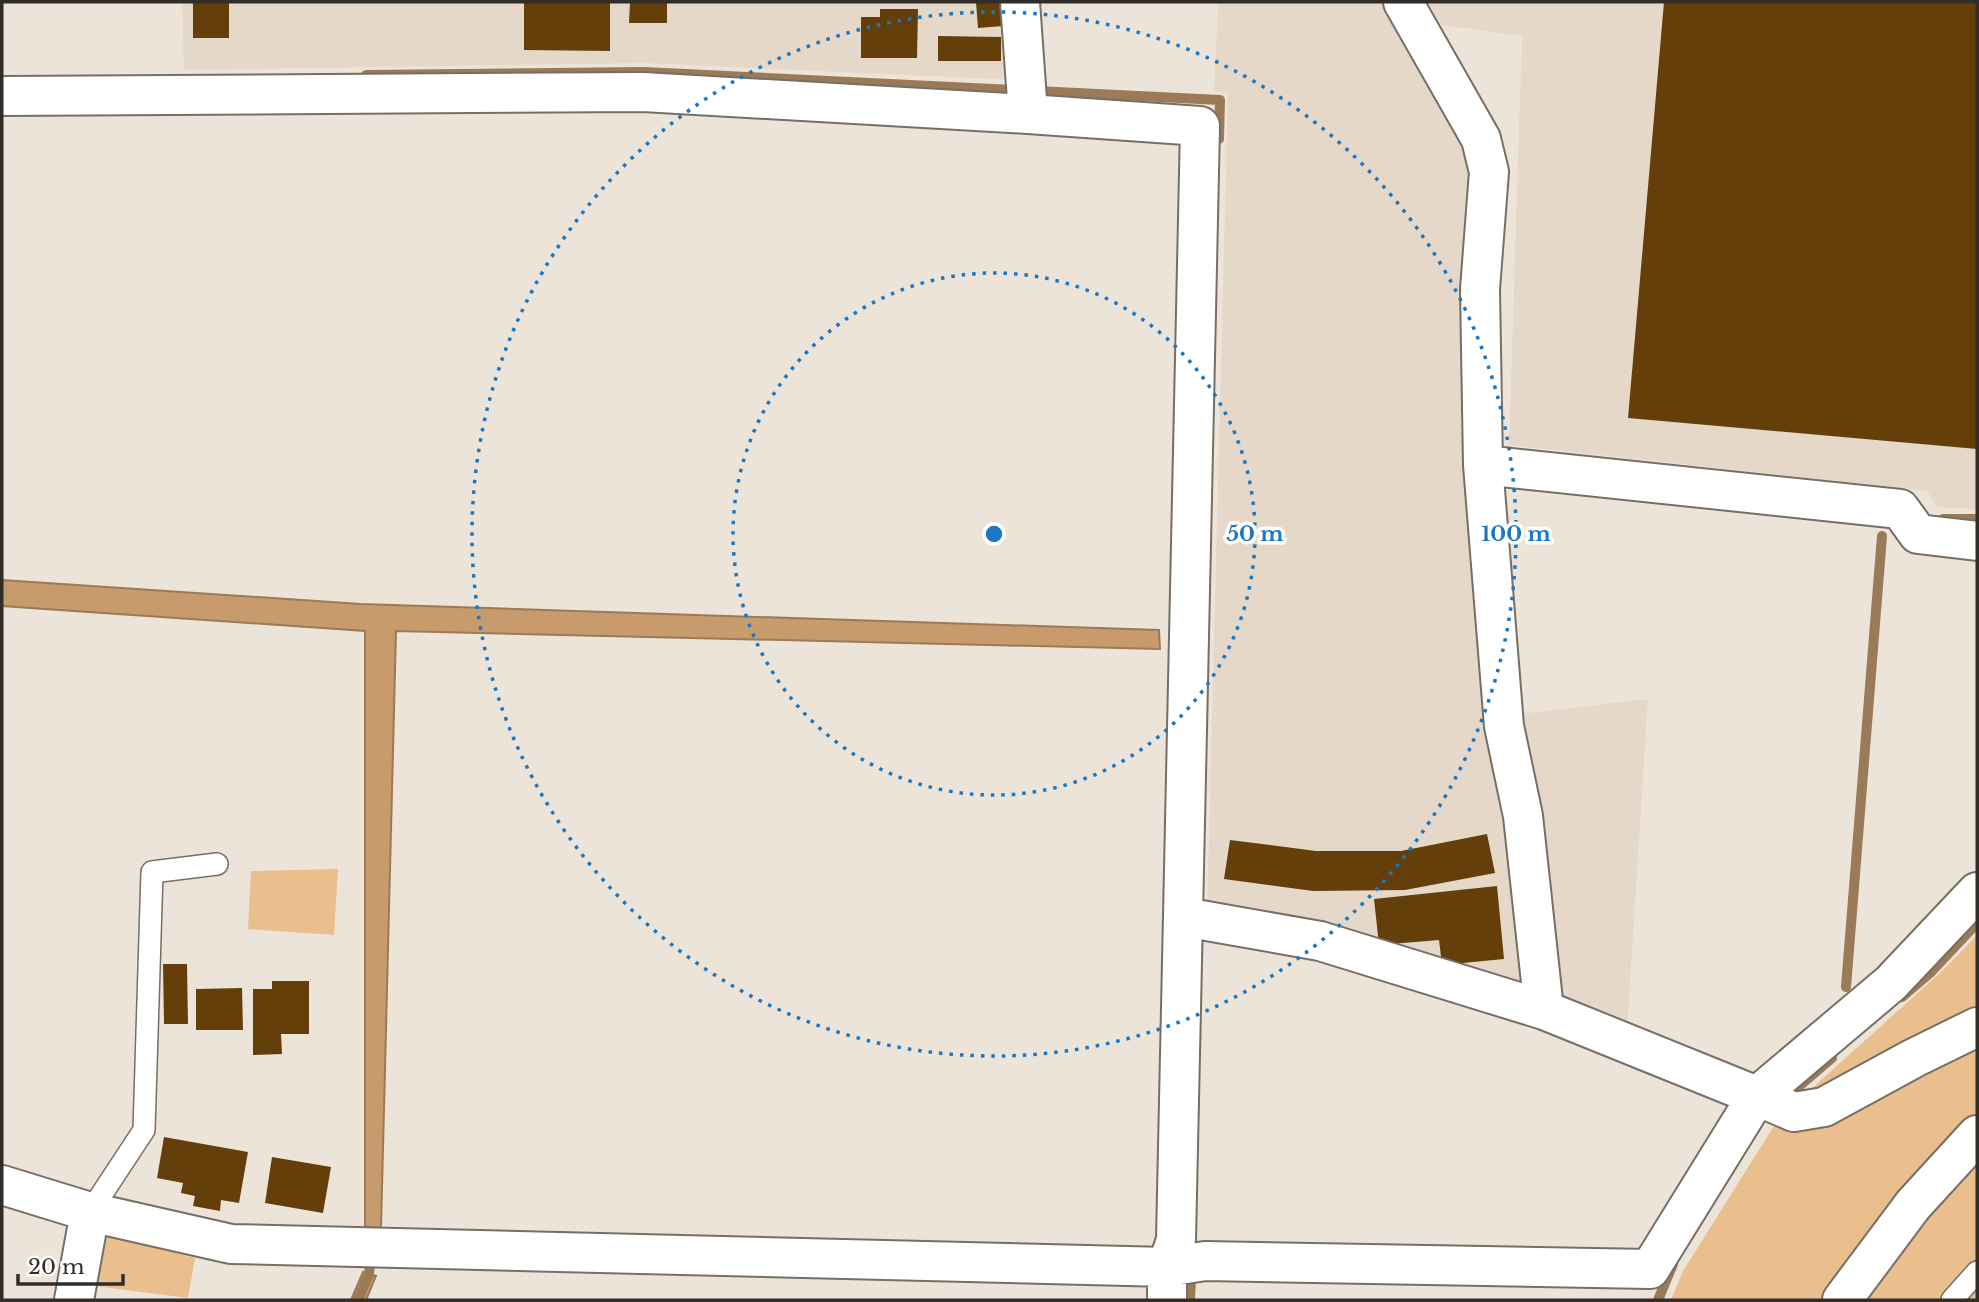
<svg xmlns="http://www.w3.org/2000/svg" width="1979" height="1302" font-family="'Libre Baskerville',serif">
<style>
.built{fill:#e6d8c8}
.green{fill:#ebbe8d}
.water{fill:#c79b6b;stroke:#9a7a57;stroke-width:2}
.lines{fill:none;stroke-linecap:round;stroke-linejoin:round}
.stream{stroke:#9a7a57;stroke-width:10}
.building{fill:#653f09}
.service-casing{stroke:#776e65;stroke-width:24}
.minor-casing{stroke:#776e65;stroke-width:42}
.service{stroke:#fff;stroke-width:21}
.minor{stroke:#fff;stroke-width:38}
.ring{fill:none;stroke:#1878c4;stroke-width:3.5;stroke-dasharray:3.5 7}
.centre{fill:#1878c4;stroke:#fff;stroke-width:3.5}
.ring-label{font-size:21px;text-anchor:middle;font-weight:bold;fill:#1878c4;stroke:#fff;stroke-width:7;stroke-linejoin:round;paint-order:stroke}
</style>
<rect width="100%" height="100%" fill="#ede4d9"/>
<path class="built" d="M182 2H1009L1015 80 643 63 184 70Z
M1218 2H1381L1393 13 1474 167 1469 432 1481 699 1519 714 1648 699 1627 1031 1207 912 1228 93 1214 91Z
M1426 2H1977V509L1937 507 1927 491 1509 445 1522 36 1442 25Z"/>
<path class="green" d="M338 869 334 935 248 929 251 871Z
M1977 935V1300H1671L1683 1271 1779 1118 1942 971Z
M99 1233 195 1258 188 1298 95 1286Z"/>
<path class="water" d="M2 580 361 604 1159 630 1160 649 396 631 381 1228 365 1227V631L2 606Z
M363 1272 376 1276 366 1300H351Z"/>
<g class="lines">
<path class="stream" d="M366 75 643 72 1220 100 1219 139
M1943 519H1977
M1846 987 1882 536
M1902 997 1930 973 1977 923
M1783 1100 1832 1058
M358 1300 369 1274 371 1253
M1190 1300 1191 1277
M1658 1300 1673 1264"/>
</g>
<path class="building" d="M193 2H229V38H193Z
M524 2H610V51L524 50Z
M630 2H667V23H629Z
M976 2H1002L1003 26 978 28Z
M1664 2H1977V449L1628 418Z
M880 9H918L917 58H861V17H880Z
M938 36 1001 37V61H938Z
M1487 834 1495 873 1405 890 1313 891 1224 879 1230 840 1316 851H1401Z
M1497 886 1504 959 1442 965 1439 940 1379 945 1374 899Z
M163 964H187L188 1024H164Z
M272 981H309V1034H281L282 1054 253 1055V989H272Z
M242 988 243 1030H196V989Z
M164 1137 248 1152 239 1203 221 1200 220 1211 193 1206 195 1196 181 1193 183 1183 157 1178Z
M272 1157 331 1167 323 1213 265 1203Z"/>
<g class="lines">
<g class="service-casing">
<path id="service" d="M90 1212 144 1130 152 872 217 864
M1952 1300 1977 1272"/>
</g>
<g class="minor-casing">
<path id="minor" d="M1020 2 1028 114
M1403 2 1481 139 1489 172 1480 289 1483 465 1504 726 1523 816 1544 1010
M2 96 643 92 1028 114 1200 126 1176 1240 1167 1267 1205 1261 1650 1269 1757 1096 1544 1010 1320 941 1184 917
M1483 465 1900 509 1918 534 1977 541
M1977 892 1891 983 1757 1096 1794 1112 1824 1107 1914 1058 1977 1027
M2 1185 90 1212 231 1244 1167 1267V1300
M74 1300 90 1212
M1842 1300 1913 1205 1977 1135"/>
</g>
<use href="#service" class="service"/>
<use href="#minor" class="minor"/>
</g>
<g class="ring">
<circle cx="994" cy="534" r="261"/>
<circle cx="994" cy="534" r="522"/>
</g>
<circle cx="994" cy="534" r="10" class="centre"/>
<g class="ring-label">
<text x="1255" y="541">50 m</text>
<text x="1516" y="541">100 m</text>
</g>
<rect width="1979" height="1302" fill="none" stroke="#312d29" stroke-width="7"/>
<path d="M18 1274v10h105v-10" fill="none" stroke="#312d29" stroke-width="3.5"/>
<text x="28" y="1274" font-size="21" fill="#312d29" stroke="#ffffff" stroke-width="5" paint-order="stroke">20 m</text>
</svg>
